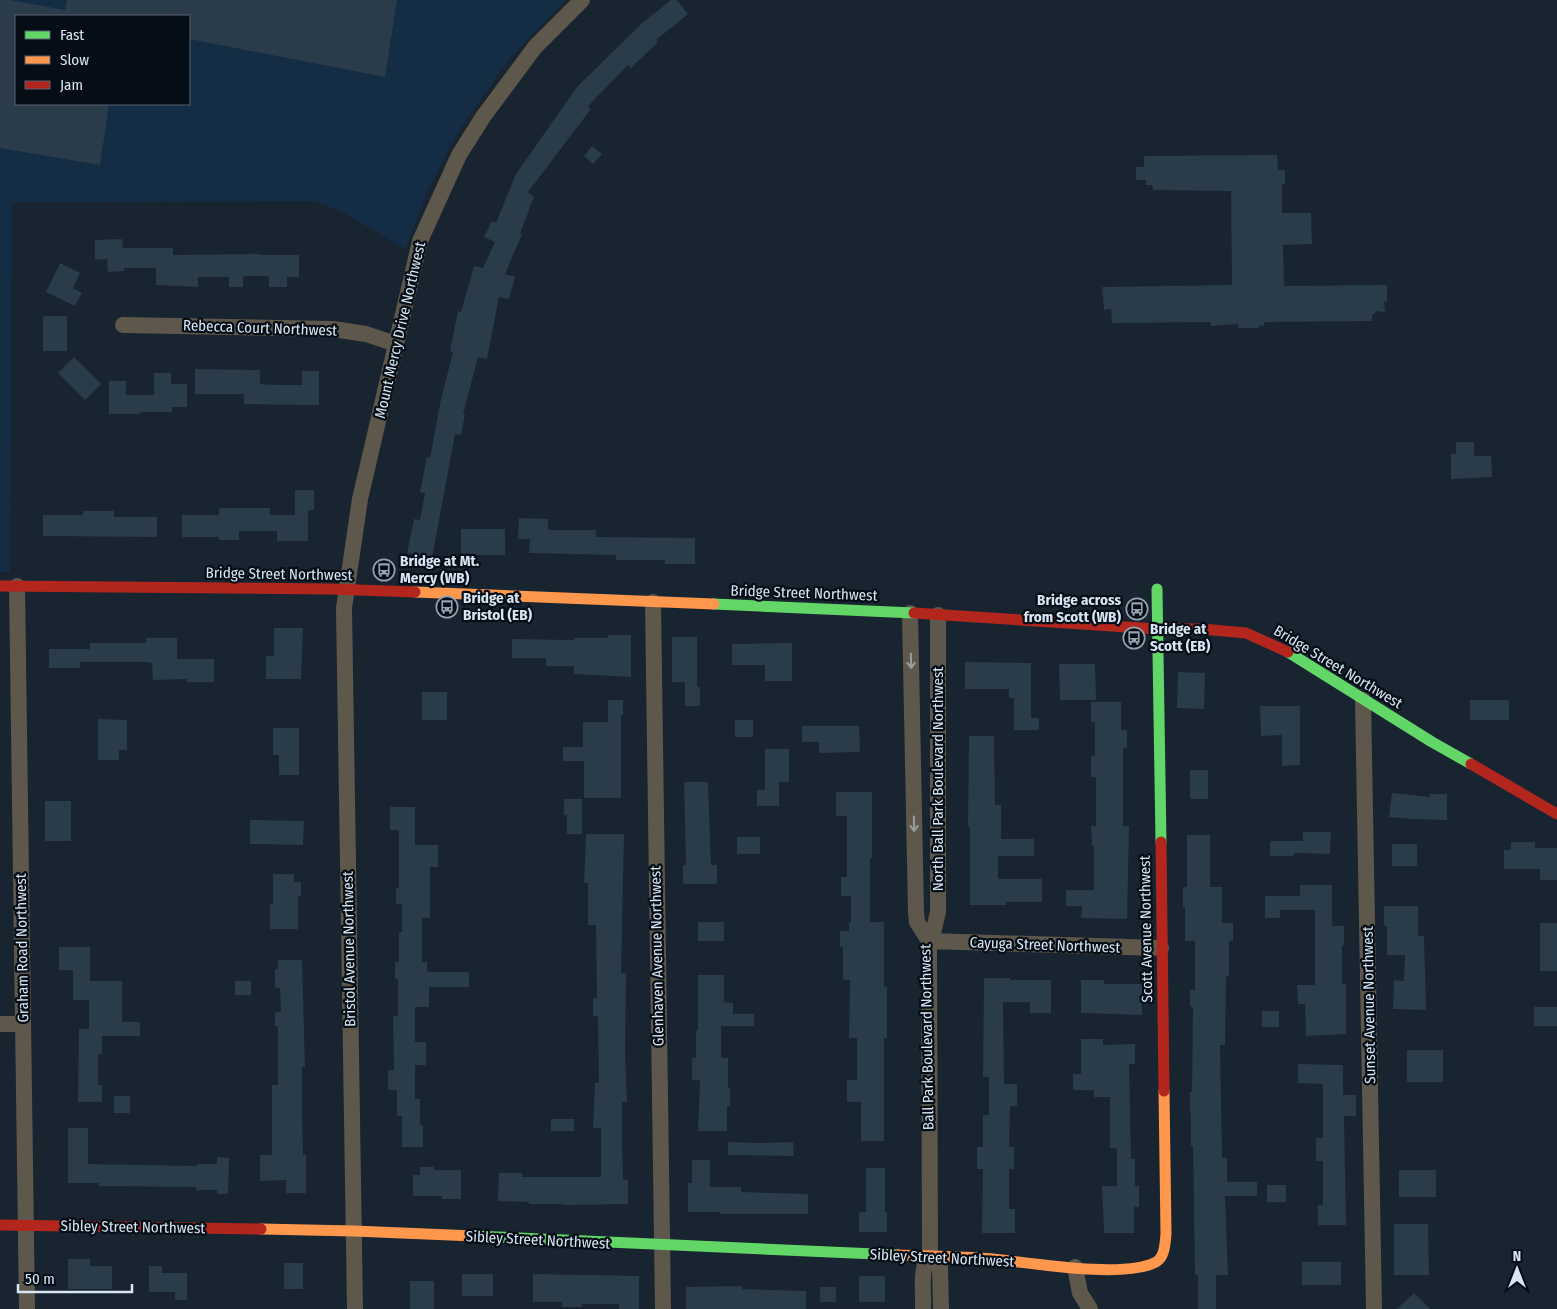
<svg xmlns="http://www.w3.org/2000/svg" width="1557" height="1309" font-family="'Fira Sans Condensed',sans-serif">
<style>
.built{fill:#142d44;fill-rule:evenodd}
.building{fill:#2a3b49}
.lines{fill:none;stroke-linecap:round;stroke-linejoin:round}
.street{stroke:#5e574c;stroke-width:16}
.fast{stroke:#63d668;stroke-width:11}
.slow{stroke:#ff974d;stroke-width:11}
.jam{stroke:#b3261e;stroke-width:11}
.oneway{stroke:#9b9e9f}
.labels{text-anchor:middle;stroke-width:4.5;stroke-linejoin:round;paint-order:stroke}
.street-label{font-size:15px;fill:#d8e5f2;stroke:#050d16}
.poi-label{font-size:15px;font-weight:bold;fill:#d8e5f2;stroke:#050d16;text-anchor:start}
</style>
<rect width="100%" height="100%" fill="#18242f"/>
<path class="built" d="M0 0H566L510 58 458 132 426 194 406 249 342 212 314 201 12 202 10 572H0ZM16 16H189V104H16Z"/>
<path class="building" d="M0 0H10L65 10 67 0H397L385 77 189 39V16H16V104H109L100 165 0 148Z
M671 0H677L688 14 656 40 658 42 631 68 628 65 588 106 591 109 528 192 534 197 520 233 522 234 505 274 515 277 509 299 499 297 487 359 478 357 463 414H465L461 435 455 434 432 558 407 553 414 519 420 520 425 493 420 492 427 457 430 458 441 399 453 352 450 351 458 311 461 312 474 266 483 268 495 242 484 237 492 221 496 223 516 174 577 87 641 24Z
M592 146 602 154 593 164 584 156Z
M1277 155 1278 170H1285V184H1282V213H1311L1312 244 1283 245 1284 286 1387 285V301L1384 302 1385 312 1375 311V314H1372V321L1264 322V325L1259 326V328H1238V324L1211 326V322L1112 323 1111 309 1104 310 1102 287 1232 285 1231 191 1153 190 1152 185H1146V180H1136V167H1144V156Z
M122 239 123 248H173V255L260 254V255H299V277H287V287H269V276H243V287H229V277H198V287L156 285V268H124V271L108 272 107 259 95 260V240Z
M60 263 80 273 73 288 82 293 75 306 46 292Z
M43 316H67V351H43Z
M74 357 101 384 85 400 58 373Z
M195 369 260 370V384L275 385H302V371H319V405L244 404V394H195Z
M154 373H171V384H187V407H172V412H140V414H109V381H126V395H154Z
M1456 442H1474V456H1491L1492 477 1451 479V454H1456Z
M295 490H314V510H308V541H277V531H239V540H219V537H182V515H219V508H270V515H295Z
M83 511H114V517H157V537L43 536V515H83Z
M519 518 548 519V530H596V537L695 538V564H665V560H616V555L529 553 530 539H518Z
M461 529H505V555H461Z
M274 628H303L301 679H266V656H274Z
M608 635H631V677L574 674V666H546V658H512V639L574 640V638H608Z
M672 637H697V687H700V706H685V682H672Z
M146 638H177V659H214V682H187V679L153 680 152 663 147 662H80V668H49V649H90V643H146Z
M792 643V681H765V665H732V644Z
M965 662 1031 663V718H1039V730H1014V698H1009V689H965Z
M1059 664H1095L1096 700H1060Z
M1178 672 1205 673 1204 709 1177 708Z
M422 692H447V720H422Z
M608 700H623V715H621V798H584V761H563V747H583V722H608Z
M1470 700H1509V720H1470Z
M1091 702H1121V730H1127V748H1123V826H1129L1127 919 1081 918 1082 906H1066V890H1094V846H1092L1091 826H1096V777H1091V756H1095V722H1091Z
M1260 706H1300V765L1282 766V735L1261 736Z
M98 719 127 720V750H119V760H98Z
M735 720H753V737H735Z
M802 726H859L860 752 819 753V742H802Z
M273 728H299V775H279V755H273Z
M969 736H994L995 805H1001V839H1034V856H998V879H1042V902H1006V905H970V827H968Z
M765 749H789V782H779V806H757V790H765Z
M1190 770H1208V799H1190Z
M684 782H708L711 865H717V884H683V865H686Z
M836 792H872V858H870V922H884V987H887V1038H884V1141H861V1102H847V1080H857V1038H849L850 980H843V947H840V931H849V922H851V896H841V877H847V816H836Z
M1392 793 1430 797V794H1447V820L1411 819 1389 817Z
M564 799H582V834H567V815H564Z
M45 801H71V841H45Z
M390 807H415V845H438V867H430V918H422V962H427V972H469V987H429V1007H415V1042H426V1065H415V1099H420V1125H423V1147H402V1116H397V1090H388V1070H394L393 1016H398V979H395V962H399V932H402V904H396V888H399V830H390Z
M250 820 304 821 303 845 250 844Z
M1303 832H1331L1330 854 1294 853V856H1270V841H1303Z
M586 834H624L621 973H626L625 1055 627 1102H622V1138L623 1180H628V1204L562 1205V1204H529V1202L498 1201 499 1173H522V1177H601V1128H593L595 1083H599L598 1016H593V998H597L596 925H588V883H584Z
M1187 835H1210V887H1222V923H1233V941H1229V976H1226L1225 1045H1220L1222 1158H1227V1182H1257V1196H1225L1228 1275H1216V1309H1198V1275H1195L1193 1146H1191V1113H1190V1092H1192L1193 1007H1190V990H1195V941H1185V907H1183V887H1187Z
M737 837H760V854H737Z
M1511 842H1535V848H1557V880H1540V869H1504V850H1511Z
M1392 844H1417V866H1392Z
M273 874H294V882H301V896H298V929H270V904H273Z
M1300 885H1332V926H1344V945H1342V984H1346V1034L1306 1036 1305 1004H1298L1297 985H1315V910H1280V918H1265V896H1300Z
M1384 906H1418V936H1424L1426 1010 1393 1009 1394 980 1404 981 1405 955H1387V926H1384Z
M698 922H724V941H698Z
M1540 923H1557V971H1540Z
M59 947H90V981H122V1022H140V1036H102V1054H98V1085H102V1102H78L79 1029H89V1000H73V970H59Z
M278 960H302L305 1067H302V1112L303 1155H306V1193H286V1180L260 1181V1155H272V1085H278V1026H275V1012H281L280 988H275V969H278Z
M698 975H724V1002L733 1003V1014H754V1026H721V1058H728V1088H730V1106H727V1131H698L700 1080H692V1058H696V1031H698Z
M984 978H1010V980H1051V1013H1030V1002H1003L1004 1084H1017V1106H1010L1009 1147H1014V1169H1009V1209H1015V1233H982L983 1169H977V1147H983V1115H989V1077H983Z
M1081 980H1104V984H1142V1015L1081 1013Z
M235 981H251V995H235Z
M1534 1007H1557V1026H1534Z
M1262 1011H1279V1027H1262Z
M1081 1039H1103V1045L1135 1044V1064H1129L1131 1159H1135V1186H1139V1207H1134V1233H1104L1102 1186H1117V1148H1110V1097H1094V1090H1073V1074H1081Z
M1407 1050H1443V1082H1407Z
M1298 1064 1343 1065V1095H1356V1116H1344L1346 1225H1318V1205H1323V1161H1316V1138H1323V1084L1298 1083Z
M114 1096H130V1113H114Z
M551 1119H574V1131H551Z
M68 1128H88V1164L197 1166V1164H217V1157L229 1158 228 1194H217V1190H196V1187L99 1186V1183H68Z
M728 1142 761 1143 793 1142 794 1156 728 1155Z
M692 1160H710V1187H741V1192L808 1194V1214H720V1212H688V1183H692Z
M420 1167H434V1170H461V1199H442V1196H413V1175H420Z
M866 1168H885V1212H887V1232H859V1212H866Z
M1399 1170H1436V1197H1399Z
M1267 1185H1286V1202H1267Z
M1394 1224H1428L1429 1275H1394Z
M68 1259H90V1266H112V1289H68Z
M1302 1262H1341V1285H1302Z
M284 1263H303V1289H284Z
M149 1266H162V1273H187V1300H175V1292H149Z
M462 1274H493V1296H462Z
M533 1274 639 1276V1309H619V1304H582V1307H562V1302H533Z
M859 1276H885V1302H859Z
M410 1281H434V1309H410Z
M742 1286V1289L806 1291V1309H686V1287Z
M820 1287H836V1302H820Z
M1414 1293 1430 1309H1397Z"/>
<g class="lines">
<path class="street" d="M123 325 333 329 366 334 396 344
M17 586 27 1309
M653 602 663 1309
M910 613 916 913 917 922 929 941 930 1256 940 1266 941 1309
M1363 700 1374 1309
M929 941 933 933 938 912V615
M929 941 1161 948
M0 1024H23
M1075 1267 1080 1293 1090 1309
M355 1309 344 608 360 499 420 241 459 155 483 117 535 47 582 0
M923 1309C924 1293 919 1268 930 1256"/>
<path class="fast" d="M1157 589 1161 842
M714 604 914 613
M1288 652 1432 742 1471 764
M474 1236 898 1255"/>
<path class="slow" d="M415 592 714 604
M261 1229 354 1231 474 1236
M898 1255C929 1256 962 1256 993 1259 1031 1263 1125 1279 1156 1262 1165 1257 1165 1243 1166 1234L1164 1091"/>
<path class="jam" d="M0 586 330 589 415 592
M914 613 1157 629H1202L1246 633 1288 652
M1471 764 1557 814
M1161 842 1164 1091
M0 1225 261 1229"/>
</g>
<defs><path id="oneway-shaft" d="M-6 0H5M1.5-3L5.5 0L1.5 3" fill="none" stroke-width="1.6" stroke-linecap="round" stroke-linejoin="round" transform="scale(1.25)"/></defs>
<g class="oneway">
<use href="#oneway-shaft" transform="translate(911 661) rotate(89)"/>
<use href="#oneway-shaft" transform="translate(914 824) rotate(89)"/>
</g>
<defs>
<g id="bus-ring" transform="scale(1.125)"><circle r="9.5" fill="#050d16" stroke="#95a1ae" stroke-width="1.5"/><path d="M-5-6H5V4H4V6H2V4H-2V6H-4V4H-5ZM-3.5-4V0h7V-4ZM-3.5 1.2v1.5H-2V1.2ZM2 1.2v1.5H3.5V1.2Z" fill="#95a1ae"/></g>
</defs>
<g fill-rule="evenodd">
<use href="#bus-ring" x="384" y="570"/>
<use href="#bus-ring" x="447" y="607"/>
<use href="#bus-ring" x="1137" y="609"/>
<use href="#bus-ring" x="1134" y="638"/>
</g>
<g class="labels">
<g class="street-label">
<text transform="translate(260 328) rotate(2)" y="5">Rebecca Court Northwest</text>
<text transform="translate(400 330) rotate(-77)" y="5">Mount Mercy Drive Northwest</text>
<text transform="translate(279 574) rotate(1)" y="5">Bridge Street Northwest</text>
<text transform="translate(804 593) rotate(2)" y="5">Bridge Street Northwest</text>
<text transform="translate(1338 667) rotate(31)" y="5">Bridge Street Northwest</text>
<text transform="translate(938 779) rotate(-90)" y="5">North Ball Park Boulevard Northwest</text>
<text transform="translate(1146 929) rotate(-91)" y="5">Scott Avenue Northwest</text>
<text transform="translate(1045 945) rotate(2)" y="5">Cayuga Street Northwest</text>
<text transform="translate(22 948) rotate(-91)" y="5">Graham Road Northwest</text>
<text transform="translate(349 949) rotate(-91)" y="5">Bristol Avenue Northwest</text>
<text transform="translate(657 956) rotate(-91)" y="5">Glenhaven Avenue Northwest</text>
<text transform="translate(1369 1005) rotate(-91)" y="5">Sunset Avenue Northwest</text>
<text transform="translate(927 1037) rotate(-91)" y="5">Ball Park Boulevard Northwest</text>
<text transform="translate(133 1227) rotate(1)" y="5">Sibley Street Northwest</text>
<text transform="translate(538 1240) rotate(3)" y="5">Sibley Street Northwest</text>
<text transform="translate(942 1258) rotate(3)" y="5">Sibley Street Northwest</text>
</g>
<g class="poi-label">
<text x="400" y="566">Bridge at Mt.<tspan x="400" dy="17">Mercy (WB)</tspan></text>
<text x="463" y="603">Bridge at<tspan x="463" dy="17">Bristol (EB)</tspan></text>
<text x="1121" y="605" text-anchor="end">Bridge across<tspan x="1121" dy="17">from Scott (WB)</tspan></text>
<text x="1150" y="634">Bridge at<tspan x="1150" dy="17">Scott (EB)</tspan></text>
</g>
</g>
<rect x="15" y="15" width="175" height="90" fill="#050d16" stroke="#59636e"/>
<rect x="25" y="31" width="25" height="8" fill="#63d668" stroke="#59636e"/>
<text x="60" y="40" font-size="15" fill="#d8e5f2">Fast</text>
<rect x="25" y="56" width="25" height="8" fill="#ff974d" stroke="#59636e"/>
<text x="60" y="65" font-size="15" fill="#d8e5f2">Slow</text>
<rect x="25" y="81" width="25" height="8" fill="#b3261e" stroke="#59636e"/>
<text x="60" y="90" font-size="15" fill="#d8e5f2">Jam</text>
<g transform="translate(1517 1269)" stroke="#050d16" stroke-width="4" paint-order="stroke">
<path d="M0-4L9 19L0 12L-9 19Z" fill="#d8e5f2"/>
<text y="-8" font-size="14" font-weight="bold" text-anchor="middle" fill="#d8e5f2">N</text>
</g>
<path d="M18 1284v8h114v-8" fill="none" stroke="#d8e5f2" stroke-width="2.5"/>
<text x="25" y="1284" font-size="15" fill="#d8e5f2" stroke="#050d16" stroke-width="4" paint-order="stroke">50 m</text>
</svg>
